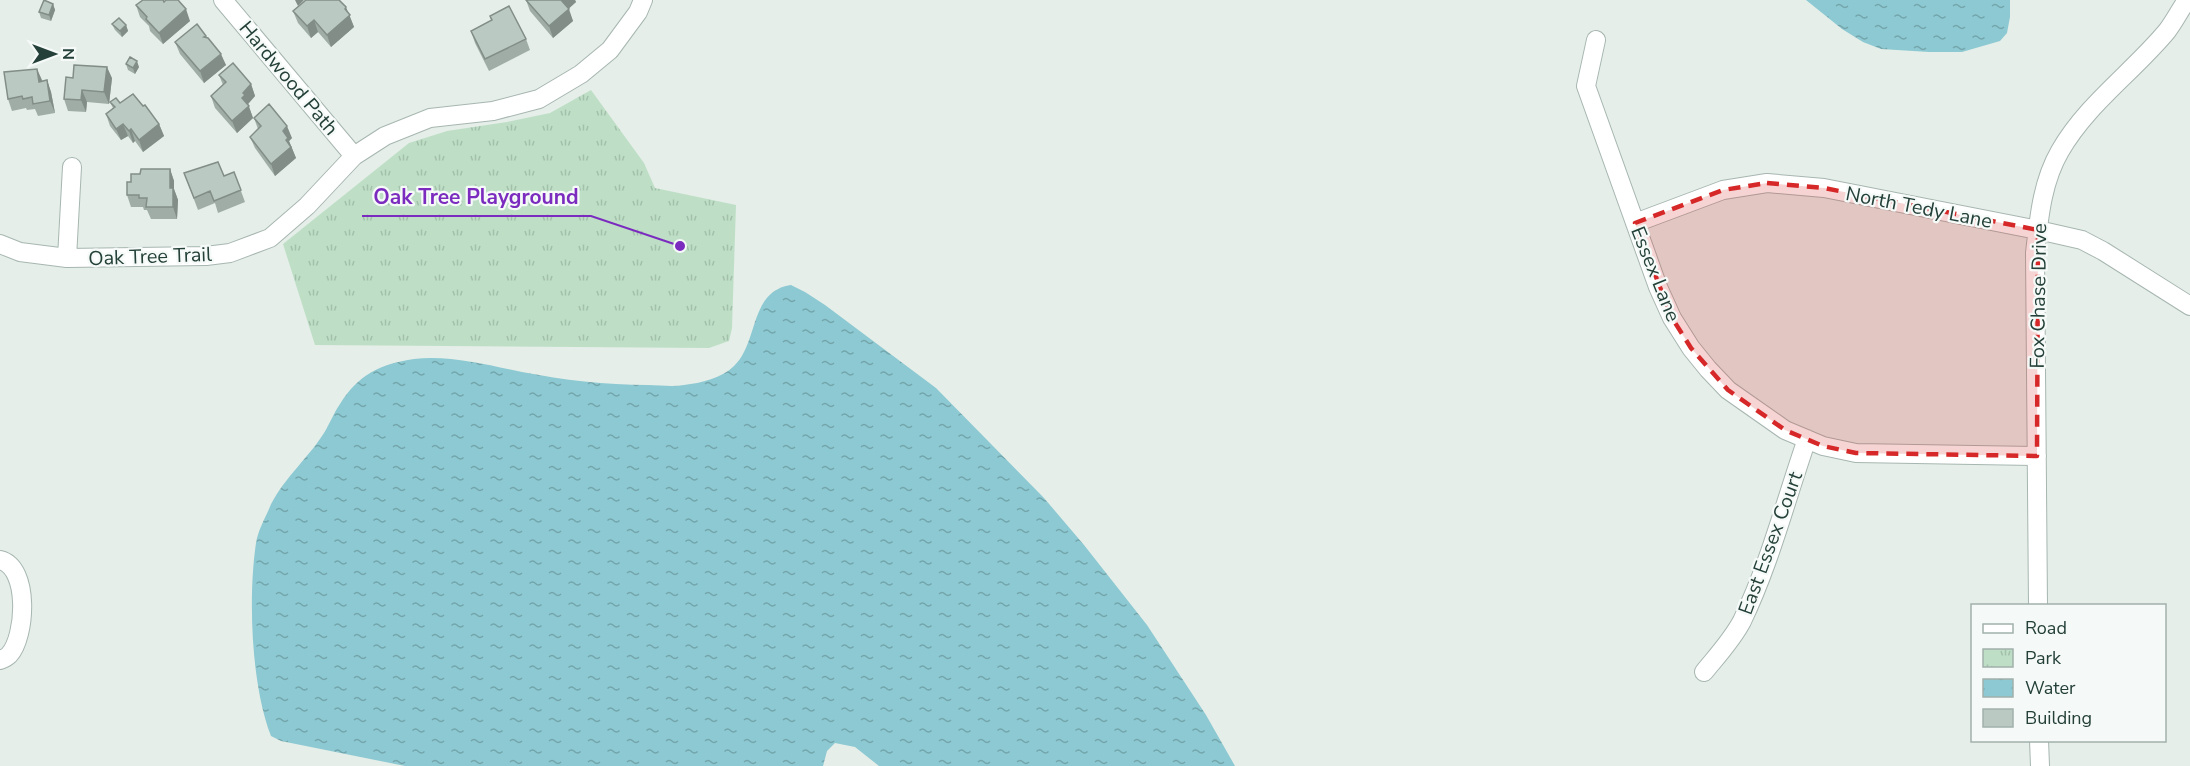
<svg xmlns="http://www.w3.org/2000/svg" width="2190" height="766" font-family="'Nunito Sans',sans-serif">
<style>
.park{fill:url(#park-tufts)}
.water{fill:url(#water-ripples)}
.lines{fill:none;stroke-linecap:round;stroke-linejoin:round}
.minor-casing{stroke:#a7b6b0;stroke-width:20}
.minor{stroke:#fff;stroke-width:18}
.wall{fill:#a0ada7}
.shaded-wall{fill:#828d88}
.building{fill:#bac9c2;stroke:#828d88;stroke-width:1.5}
.marked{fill:#d62828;fill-opacity:0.2;stroke:#d62828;stroke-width:4.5;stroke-dasharray:12 8;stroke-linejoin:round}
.labels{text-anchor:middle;stroke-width:4.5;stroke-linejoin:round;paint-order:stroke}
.street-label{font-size:20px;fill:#244038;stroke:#f5faf8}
.leader{fill:none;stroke:#7b2cbf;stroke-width:2}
.callout-dot{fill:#7b2cbf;stroke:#f5faf8;stroke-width:2}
.callout-label{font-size:21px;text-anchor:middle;font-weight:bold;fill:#7b2cbf;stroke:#f5faf8;stroke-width:4.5;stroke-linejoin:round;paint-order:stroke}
</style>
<defs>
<pattern id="park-tufts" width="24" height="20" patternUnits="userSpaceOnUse" patternTransform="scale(1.5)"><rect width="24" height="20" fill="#bedfc6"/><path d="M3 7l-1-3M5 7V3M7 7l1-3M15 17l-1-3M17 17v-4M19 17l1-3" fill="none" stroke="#a3c0ab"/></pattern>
<pattern id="water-ripples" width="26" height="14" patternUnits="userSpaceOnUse" patternTransform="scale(1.5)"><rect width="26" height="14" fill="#8dc9d2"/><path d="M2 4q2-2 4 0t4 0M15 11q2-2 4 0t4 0" fill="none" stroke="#73a5ab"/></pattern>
</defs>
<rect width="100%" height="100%" fill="#e5eee9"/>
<path class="park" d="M591 90 644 163 655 188 736 205 732 328 729 341 709 348 315 345 283 244 409 143 447 131 507 122 550 113Z"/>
<path class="water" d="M1806 0H2010V17L2007 33 2000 41 1962 52H1929L1881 49 1863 42 1842 29Z
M791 285 805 292 825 305 936 388 1044 498 1084 545 1147 625 1206 715 1235 766H879L855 747 835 743 827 751 823 766H405L281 741 271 736C251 685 248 597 256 543 258 531 264 520 269 509 279 484 307 459 322 436 329 426 333 414 340 404 358 375 380 364 414 359 450 355 487 365 522 372 564 380 605 385 648 385 660 385 672 387 684 385 701 383 722 378 734 366 759 342 749 291 791 285Z"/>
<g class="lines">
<g class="minor-casing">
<path id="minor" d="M223 0 354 156
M1596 40 1586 86 1658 287 1672 318 1691 348 1708 369 1728 390 1785 430 1823 446 1856 453 2037 456
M1635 223 1723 190 1767 183 1824 188 2038 230 2082 240 2103 251 2190 306
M0 244 20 252 67 258 206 256 230 253 270 238 307 206 354 156 385 136 430 118 493 111 539 99 581 74 610 50 638 12 643 0
M67 258 72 167
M0 560C30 567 26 637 9 655 6 658 3 659 0 660
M2038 606 2035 253C2039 218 2042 182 2060 151 2087 104 2133 72 2167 31 2174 22 2180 10 2187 0
M1704 672C1717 656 1732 640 1742 621 1770 563 1786 499 1807 439
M2039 740 2040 766"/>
</g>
<use href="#minor" class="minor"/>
</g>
<path class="wall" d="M526 0H575L576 2 568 9 573 21 553 38 530 11Z
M53 4 55 10 51 21 41 18 39 12Z
M136 5 190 21 163 44 150 31 149 26 140 17Z
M293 11 349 14 354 27 331 47 318 32 311 38 298 23Z
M490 16 526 39 530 50 489 71 475 43 471 31 491 21Z
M112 24 126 25 128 31 122 37 115 30Z
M206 36 226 65 204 83 180 54 175 42Z
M126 64 139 67 135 74 128 70Z
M219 75 251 84 255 96 248 104 253 118 237 133 215 108 211 96 223 85Z
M73 78H112L109 104 87 102 86 112 68 111 64 99Z
M47 80 51 92 55 113 38 116 35 109 27 110 26 108 12 111 8 99 42 81Z
M110 102 159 124 164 136 143 152 135 141 133 143 128 136 121 140 110 126 106 114 113 108Z
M254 118 292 138 289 141 296 158 275 176 255 148 250 137 258 129Z
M170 169 174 181V189L178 200 177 219H151L147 210H144L143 207H131L127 195 131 182 140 174Z
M234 172 245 202 218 213 215 203 198 210 184 173 224 176Z"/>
<path class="shaded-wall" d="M295 0H304L298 6Z
M561 0H575L576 2 565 12Z
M53 4 55 10 51 21 49 15Z
M346 7 354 27 331 47 327 35Z
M186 9 190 21 163 44 159 33Z
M569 9 573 21 553 38 549 26Z
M314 20 318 32 311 38 307 26Z
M126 25 128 31 122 37 120 31Z
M221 54 226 65 204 83 200 71Z
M137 61 139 67 135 74 133 68Z
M107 67 112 78 109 104 104 92Z
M37 69 42 80 44 94 39 82Z
M47 80 51 92 55 113 50 101Z
M251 84 255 96 248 104 253 118 237 133 232 121 242 98 243 93Z
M82 90 87 102 86 112 81 100Z
M123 124 128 136 121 140 116 129Z
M159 124 164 136 143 152 139 140Z
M287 126 292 138 289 141 296 158 275 176 271 164 283 131Z
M131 129 135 141 133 143 129 131Z
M170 169 174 181V189L178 200 177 219 173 207 170 188Z"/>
<path class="building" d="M44 0 53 4 49 15 39 12Z
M143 0H163L164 2 166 0H178L186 9 159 33 146 19 147 17 136 5Z
M306 0H339L346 7 345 9 350 15 327 35 314 20 307 26 293 11Z
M526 0H561L569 9 549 26Z
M509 6 526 39 485 59 471 31 492 20 490 16Z
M119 18 126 25 120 31 112 24Z
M197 24 206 36 204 37 208 38 221 54 200 71 175 42Z
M130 57 137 61 133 68 126 64Z
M233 63 251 84 243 93 245 95 242 98 249 106 232 121 211 96 226 82 219 75Z
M74 65 107 67 104 92 82 90 81 100 64 99 66 77 73 78Z
M37 69 39 82 47 80 50 101 33 104 32 97 23 99 22 96 8 99 4 72Z
M133 94 143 106 145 105 159 124 139 140 131 129 129 131 123 124 116 129 106 114 115 107 110 102 116 98 120 103Z
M269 104 287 126 283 131 288 138 286 140 291 147 271 164 250 137 261 126 254 118Z
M218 162 224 176 234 172 241 190 214 201 210 191 194 198 184 173Z
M141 169H170V188H173V207H146L147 198H139V195H127V182H131V174H140Z"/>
<path class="marked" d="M1767 183 1824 188 2038 230 2037 456 1856 453 1823 446 1785 430 1728 390 1691 348 1672 318 1635 223 1723 190Z"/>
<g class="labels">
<g class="street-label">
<text transform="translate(289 78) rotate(50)" y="7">Hardwood Path</text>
<text transform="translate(1919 207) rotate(11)" y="7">North Tedy Lane</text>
<text transform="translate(150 256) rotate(-2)" y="7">Oak Tree Trail</text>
<text transform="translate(1656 274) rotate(68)" y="7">Essex Lane</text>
<text transform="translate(2038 296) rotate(-89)" y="7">Fox Chase Drive</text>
<text transform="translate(1770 543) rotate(-70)" y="7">East Essex Court</text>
</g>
</g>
<path class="leader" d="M680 246L591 216H362"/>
<circle class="callout-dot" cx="680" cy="246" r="6"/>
<g class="callout-label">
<text x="476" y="204">Oak Tree Playground</text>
</g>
<rect x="1971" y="604" width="195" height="138" fill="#f5faf8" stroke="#a1b0ab" stroke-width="1.5"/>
<rect x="1983" y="624" width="30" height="9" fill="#ffffff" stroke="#a1b0ab" stroke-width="1.5"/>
<text x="2025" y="634" font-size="18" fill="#244038">Road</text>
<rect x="1983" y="649" width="30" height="18" fill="url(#park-tufts)" stroke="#a1b0ab" stroke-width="1.5"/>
<text x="2025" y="664" font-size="18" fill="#244038">Park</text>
<rect x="1983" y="679" width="30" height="18" fill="url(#water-ripples)" stroke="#a1b0ab" stroke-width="1.5"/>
<text x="2025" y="694" font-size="18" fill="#244038">Water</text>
<rect x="1983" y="709" width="30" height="18" fill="#bac9c2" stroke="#a1b0ab" stroke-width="1.5"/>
<text x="2025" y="724" font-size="18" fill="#244038">Building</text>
<g transform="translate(54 54) rotate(90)" stroke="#f5faf8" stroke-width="4.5" paint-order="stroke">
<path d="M0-4.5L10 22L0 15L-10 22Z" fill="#244038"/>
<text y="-9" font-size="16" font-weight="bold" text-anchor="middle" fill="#244038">N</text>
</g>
</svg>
